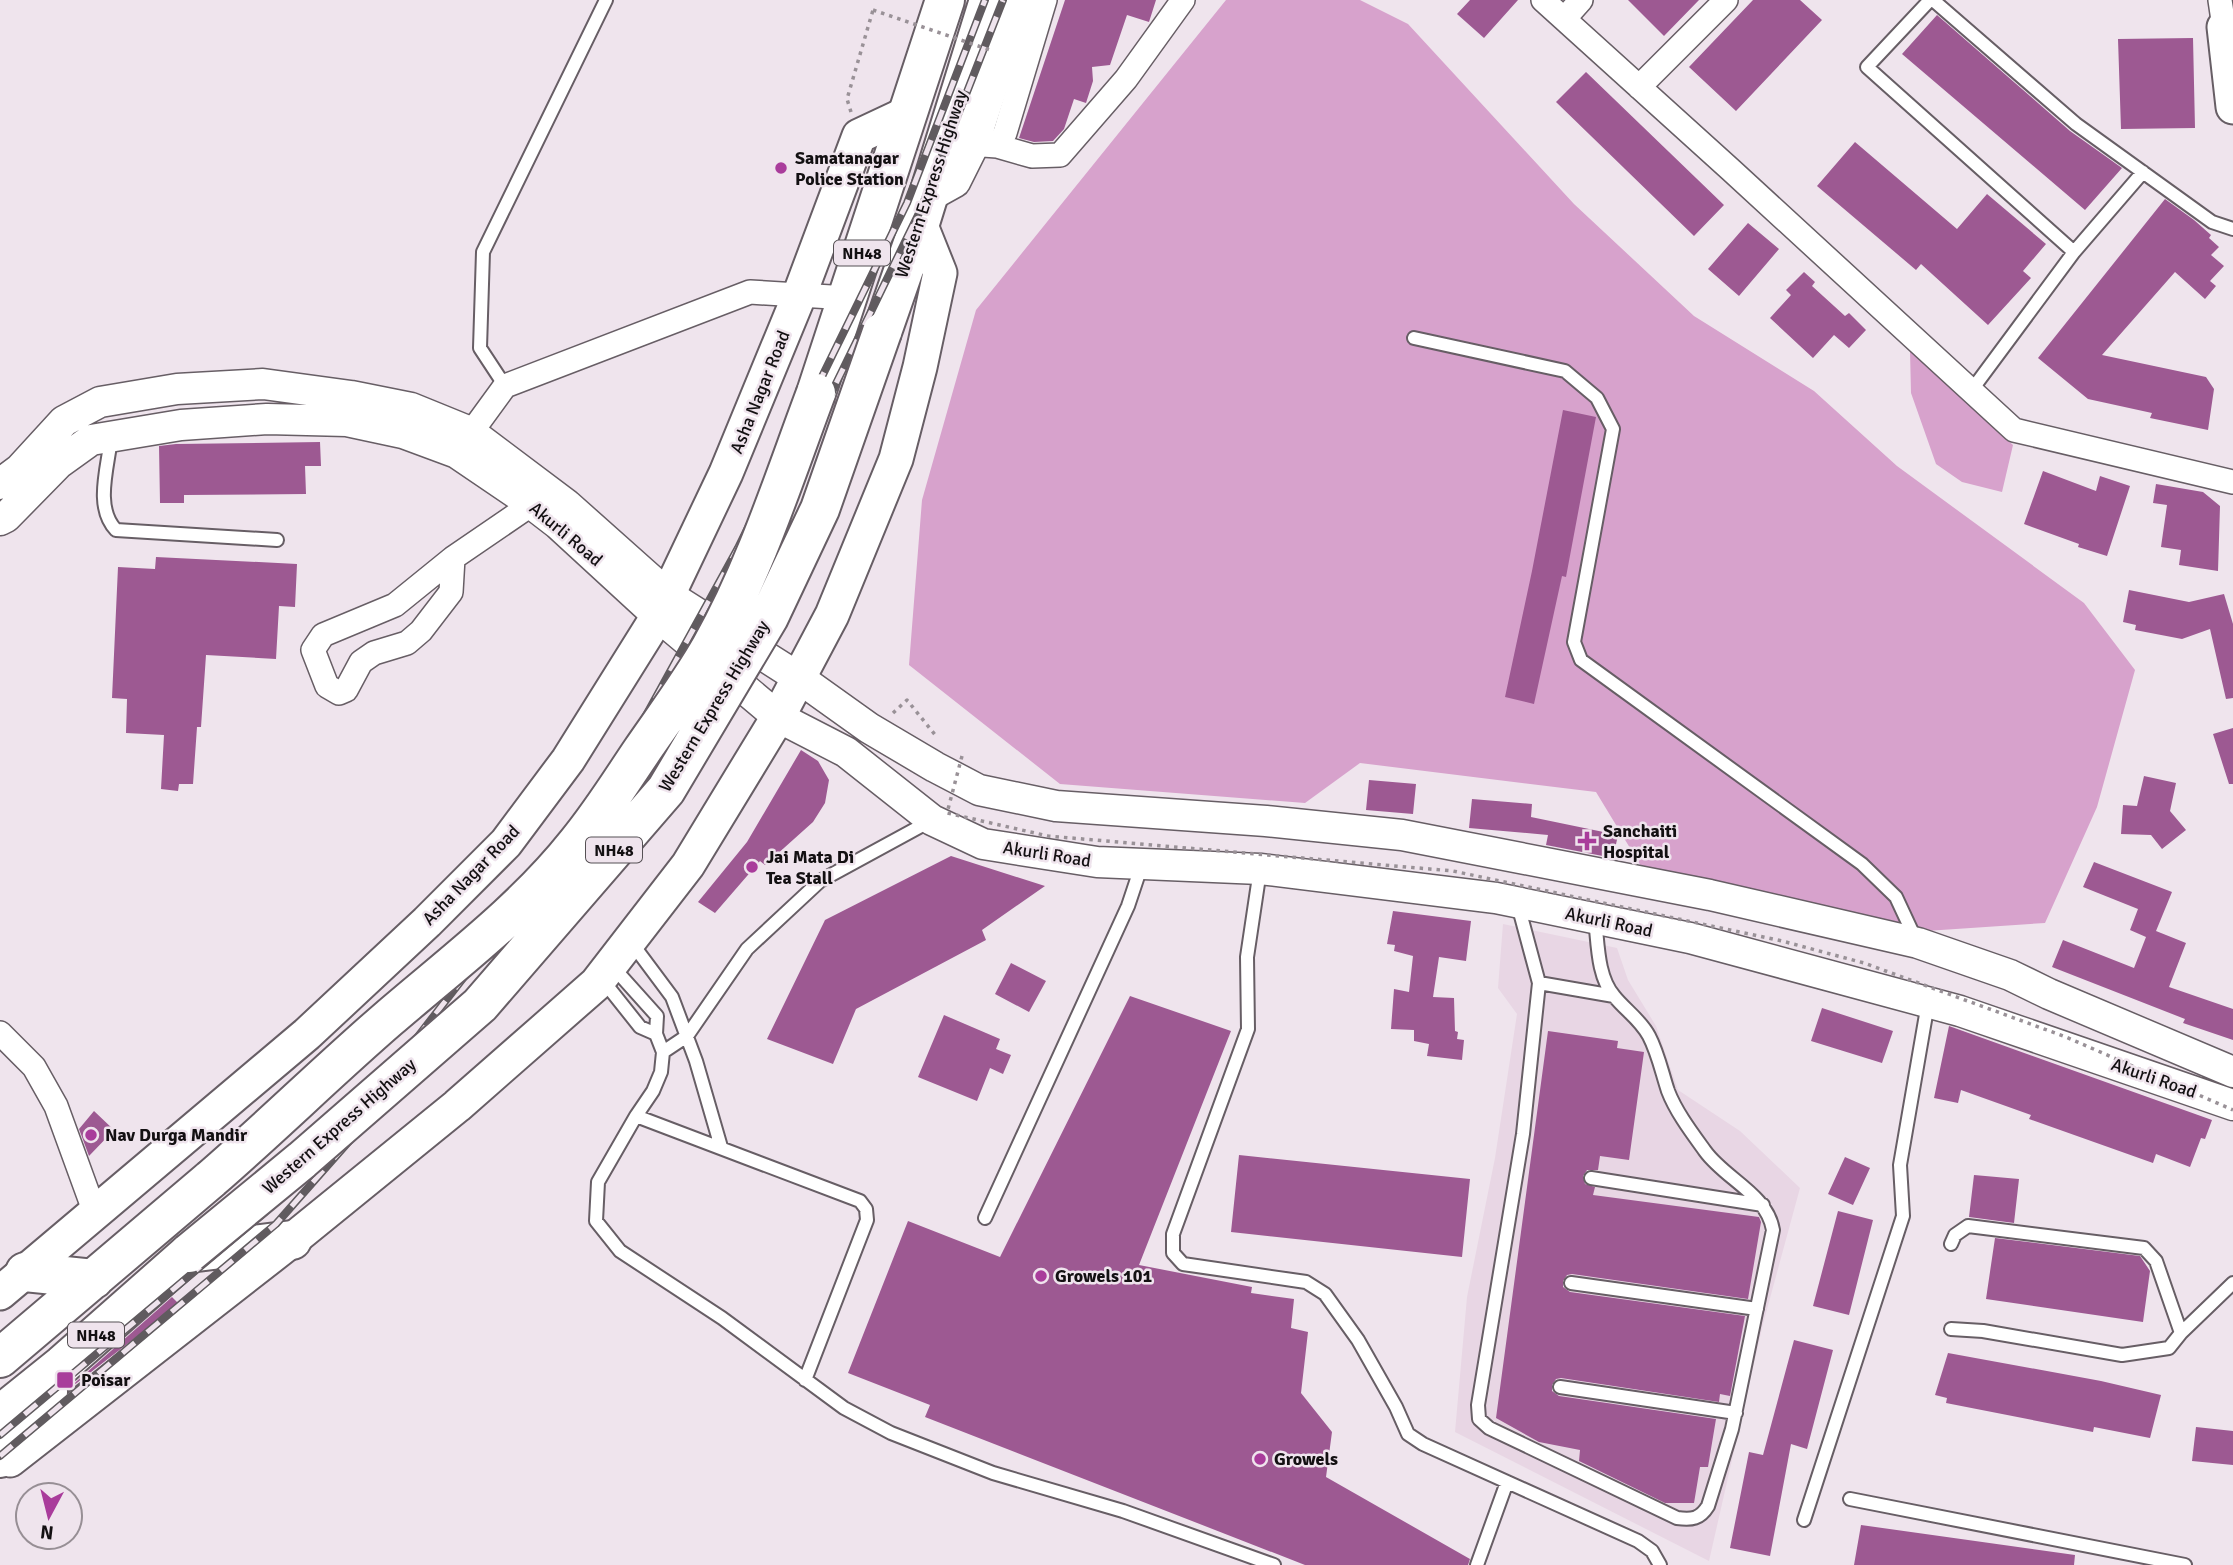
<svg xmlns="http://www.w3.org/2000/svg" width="2233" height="1565" font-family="Signika,sans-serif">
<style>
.built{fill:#e8d6e4}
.green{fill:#d7a2cc}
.building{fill:#9d5992}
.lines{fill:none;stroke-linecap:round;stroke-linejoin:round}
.service-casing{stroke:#675e65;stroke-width:16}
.minor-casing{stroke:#675e65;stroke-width:26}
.tertiary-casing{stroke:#675e65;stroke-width:33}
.secondary-casing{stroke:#675e65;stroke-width:37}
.trunk-casing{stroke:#675e65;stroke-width:42}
.path{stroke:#999197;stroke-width:3.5;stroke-dasharray:3.5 5;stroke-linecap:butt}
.service{stroke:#fff;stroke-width:12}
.minor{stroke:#fff;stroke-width:23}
.tertiary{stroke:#fff;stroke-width:30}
.secondary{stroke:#fff;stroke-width:33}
.trunk{stroke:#fff;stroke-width:38}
.rail-casing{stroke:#605b5f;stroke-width:8}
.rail{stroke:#efe4ed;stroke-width:5;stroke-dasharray:16;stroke-linecap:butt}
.trunk-bridge-casing{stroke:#675e65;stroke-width:42;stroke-linecap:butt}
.path-bridge{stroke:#999197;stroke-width:3.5;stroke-dasharray:3.5 5;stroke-linecap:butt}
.trunk-bridge{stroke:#fff;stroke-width:38}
.poi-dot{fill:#a93c9b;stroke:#efe4ed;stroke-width:2.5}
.labels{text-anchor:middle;stroke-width:5;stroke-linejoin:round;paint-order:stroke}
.shield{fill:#efe4ed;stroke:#555054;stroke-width:2}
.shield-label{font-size:16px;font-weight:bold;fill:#131012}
.poi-label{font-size:18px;font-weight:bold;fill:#131012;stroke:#efe4ed;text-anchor:start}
.street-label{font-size:18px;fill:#131012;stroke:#efe4ed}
</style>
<rect width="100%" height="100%" fill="#efe4ed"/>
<path class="built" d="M1503 924 1617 948 1628 980 1656 1026 1678 1090 1740 1131 1800 1188 1763 1324 1709 1561 1455 1432 1467 1297 1495 1158 1517 1014 1498 988Z"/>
<path class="green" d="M1226 0H1360L1408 24 1574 204 1694 316 1814 391 1897 466 2084 603 2135 670 2097 807 2045 923 1926 931 1647 876 1596 792 1360 763 1305 803 1060 784 909 665 922 500 976 310Z
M1910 351 2013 445 2002 492 1962 482 1936 464 1911 393Z"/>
<path class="building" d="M1065 0H1156L1149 22 1127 15 1110 65 1092 67 1093 81 1086 103 1074 99 1064 129 1053 141 1034 142 1019 138Z
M1470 0H1518L1484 38 1457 14Z
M1628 0H1699L1664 36Z
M1753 0H1800L1822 20 1736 111 1689 67Z
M1937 15 2070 131 2122 168 2085 210 1902 54Z
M2193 38 2195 128 2121 129 2118 39Z
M1586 72 1724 205 1694 236 1556 102Z
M1855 142 1957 229 1987 194 2046 244 2023 271 2031 278 1988 325 1921 264 1916 270 1817 186Z
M2165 199 2194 220 2211 235 2209 238 2219 247 2211 255 2224 266 2210 281 2216 286 2205 299 2175 272 2102 355 2206 377 2214 389 2208 430 2150 418 2152 413 2088 399 2038 358Z
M1748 223 1779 249 1739 296 1708 269Z
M1804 272 1815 282 1812 286 1845 316 1849 313 1866 330 1849 348 1834 335 1813 358 1770 318 1791 295 1786 290Z
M1563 410 1596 417 1566 577 1562 576 1534 704 1505 697 1532 571Z
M320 442 321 466H305L306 494 184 495V503H160L159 446 176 444Z
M2043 471 2096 491 2100 476 2130 486 2107 556 2078 547 2079 544 2024 524Z
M2156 484 2203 492 2220 506 2218 571 2179 565 2181 550 2161 547 2167 505 2153 503Z
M156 557 297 564 295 607 279 606 276 659 206 655 201 727H197L193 784H179L178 791 161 789 164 735 126 733 127 699 112 698 118 567 155 569Z
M2129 590 2189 602 2224 594 2233 624V698L2226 699 2210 629 2182 639 2135 630 2136 625 2123 622Z
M2233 728V784H2229L2213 734Z
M801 750 818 761 829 780 825 803 813 822 765 865 760 861 715 913 698 902 747 842Z
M2144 776 2176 783 2170 811 2186 830 2162 849 2151 835 2121 834 2123 805 2137 806Z
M1369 780 1416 784 1413 814 1366 810Z
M1472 799 1532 804 1531 817 1618 835 1613 858 1546 845 1548 835 1469 828Z
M951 856 1045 886 982 930 986 940 856 1009 833 1064 767 1039 825 920Z
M2094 862 2172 892 2156 931 2186 943 2169 987 2233 1009V1040L2183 1023 2185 1019 2052 967 2063 940 2134 968 2146 937 2130 930 2138 909 2083 887Z
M1393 911 1471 921 1466 961 1439 957 1433 997 1454 998 1455 1031 1458 1032 1457 1039 1464 1040 1462 1060 1427 1056 1429 1044 1414 1041V1030L1391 1029 1394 989 1409 992 1413 956 1394 951 1395 945 1387 944Z
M1011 963 1046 981 1029 1012 995 994Z
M1130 996 1231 1031 1139 1265 1252 1287 1251 1293 1294 1299 1291 1328 1308 1332 1301 1393 1332 1432 1326 1477 1470 1559 1468 1565H1305L925 1417 930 1405 848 1373 908 1221 1000 1257Z
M1822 1008 1893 1031 1882 1063 1811 1041Z
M944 1015 1000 1039 996 1049 1011 1055 1003 1074 990 1068 977 1101 918 1077Z
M1949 1026 2212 1120 2205 1139 2201 1138 2190 1167 2156 1154 2153 1163 2029 1119 2031 1115 1961 1090 1958 1103 1934 1098Z
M1548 1031 1618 1041 1617 1048 1644 1052 1629 1160 1600 1156 1598 1170H1587L1583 1176 1585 1184 1595 1187 1593 1195 1759 1217 1761 1222 1748 1299 1572 1274 1567 1275 1563 1281V1287L1570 1292 1745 1316 1730 1396 1720 1394 1719 1402 1561 1378 1556 1379 1552 1385V1391L1559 1396 1716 1419 1708 1467H1700L1694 1503H1665L1579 1461 1580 1450 1539 1442 1496 1418Z
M94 1111 114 1130 89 1156 79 1129Z
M1239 1155 1470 1179 1462 1257 1231 1232Z
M1845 1157 1870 1168 1853 1205 1828 1194Z
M1974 1175 2019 1179 2014 1223 1969 1217Z
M1838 1211 1873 1220 1849 1315 1813 1306Z
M1995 1238 2140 1256 2150 1271 2143 1322 1986 1299Z
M172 1297 179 1304 69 1389V1388Z
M1794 1340 1833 1350 1807 1449 1791 1444 1770 1556 1730 1548 1749 1452 1763 1455Z
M1948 1353 2101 1381 2161 1395 2150 1438 2094 1427 2093 1432 1946 1403 1947 1398 1935 1395Z
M2196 1427 2233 1431V1465L2192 1461Z
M1861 1525 2075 1555 2074 1565H1854Z"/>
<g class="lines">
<g class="service-casing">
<path id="service" d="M1930 0 1867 67 2074 252
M1933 0 2076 124 2212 222 2233 229
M1414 338 1565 371 1597 398 1613 429 1574 642 1581 660 1862 864 1896 897 1916 940
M505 386 480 348 483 252 606 0
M1971 391 2074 252 2143 172
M111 438C108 467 94 507 116 530L277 540
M1260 870 1247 957 1248 1029 1173 1234V1253L1183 1264 1306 1282 1325 1294 1358 1340 1396 1407 1408 1434 1423 1444 1638 1541 1652 1551 1660 1565
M1518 905 1539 983 1523 1134 1478 1405 1479 1419 1489 1428 1677 1518C1692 1520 1700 1519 1708 1506L1732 1429 1773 1230C1767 1194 1725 1179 1705 1151 1692 1133 1676 1112 1668 1091 1662 1073 1658 1053 1649 1036 1640 1019 1625 1010 1614 996 1597 976 1598 943 1595 919
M631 942 672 997 696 1061 721 1147
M613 967 657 1016 656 1034
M601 978 640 1027 656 1034 663 1052 661 1072 653 1091 636 1116 598 1182 596 1221 620 1251 722 1318 844 1408 891 1433 993 1473 1123 1511 1274 1565
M1539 983 1614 996
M663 1052 687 1036 747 949 820 881 932 820
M636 1116 860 1201 866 1209 867 1220 805 1380
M1591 1178 1763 1205
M985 1218 1128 906 1142 864
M1951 1244 1955 1235 1968 1226 2144 1248 2156 1261 2181 1333
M1571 1283 1757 1309
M1951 1329 1983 1331 2122 1355 2169 1348 2181 1333 2233 1283
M1560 1387 1736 1413
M1850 1499 2185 1565
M1804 1520 1903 1216 1900 1165 1928 1003
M1477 1565 1507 1482"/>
</g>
<g class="minor-casing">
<path id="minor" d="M1543 0 1731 170 2014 430 2233 482
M2220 0 2224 27
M1564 19 1581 0
M1639 87 1726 0
M983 145 997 146 1005 133 1045 0
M997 146 1032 156 1060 155 1126 79 1183 0
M462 445 505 386 750 292 848 298
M453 558 451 592 421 631 407 643 374 653 361 662 346 690 339 693 327 686 313 650 323 635 395 605 453 558 532 504
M0 1033 34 1067 56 1106 95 1213"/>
</g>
<g class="tertiary-casing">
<path id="tertiary" d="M928 197 955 182 973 146 1020 0
M0 484 20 469 64 421 100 402 177 389 263 384 351 396 411 408 470 432 567 505 668 595 799 678 869 728 935 767 979 790 1056 806 1266 821 1402 835 1710 895 1918 943 2010 975 2049 994 2233 1072
M0 520 6 517 59 463 91 440 181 425 267 419 347 421 403 433 457 453 532 504 558 524 658 616 778 717 846 752 932 820 983 844 1097 862 1260 869 1496 898 1690 938 1960 1011 2233 1105"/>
</g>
<g class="secondary-casing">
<path id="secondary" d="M2233 26 2224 27 2233 107
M0 1293 307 1034 427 922 506 843 568 760 658 616 726 473 799 296 859 136 908 113
M10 1460 292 1240 457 1106 596 984 688 865 778 717 832 615 896 459 920 367 940 273 920 223"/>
</g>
<g class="trunk-casing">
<path id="trunk" d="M882 332 920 223 989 0
M816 393 945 0
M25 1272 94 1279
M0 1358 211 1179
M0 1415 62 1365 189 1253 292 1240
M0 1458 38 1409 48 1392"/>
</g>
<path class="path" d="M851 112 847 99 873 10
M893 713 907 700 936 736"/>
<use href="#service" class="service"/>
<use href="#minor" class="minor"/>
<use href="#tertiary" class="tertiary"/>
<use href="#secondary" class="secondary"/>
<use href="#trunk" class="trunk"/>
<g class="rail-casing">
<path id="rail" d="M0 1435 264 1213 399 1061 536 884 638 730 738 548 907 203 985 0
M0 1456 276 1224 411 1071 548 893 652 738 752 556 921 209 1003 0"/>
</g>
<use href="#rail" class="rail"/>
<g class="trunk-bridge-casing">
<path id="trunk-bridge" d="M211 1179C271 1127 328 1071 388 1019 453 963 523 911 577 843 601 814 620 783 641 752 665 717 690 684 711 647 756 567 784 478 816 393
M189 1253 302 1160 480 1005 666 790 769 617 820 509 882 332"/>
</g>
<path class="path-bridge" d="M873 10 993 51
M962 756 947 813 1048 836 1453 871 1782 941 1864 963 2066 1037 2233 1110"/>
<use href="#trunk-bridge" class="trunk-bridge"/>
</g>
<g class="poi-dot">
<circle cx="781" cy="168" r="7"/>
<path d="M1583.5 830.5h7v7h7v7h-7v7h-7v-7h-7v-7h7z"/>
<circle cx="752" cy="867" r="7"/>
<circle cx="91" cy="1135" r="7"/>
<circle cx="1041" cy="1276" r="7"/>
<rect x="56" y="1371" width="18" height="18" rx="3.5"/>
<circle cx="1260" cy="1459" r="7"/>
</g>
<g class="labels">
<g class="shield">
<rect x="834" y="240.5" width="56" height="25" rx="5"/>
<rect x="586" y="837.5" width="56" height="25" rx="5"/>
<rect x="68" y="1322.5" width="56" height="25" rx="5"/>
</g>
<g class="shield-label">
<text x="862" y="259">NH48</text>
<text x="614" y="856">NH48</text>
<text x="96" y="1341">NH48</text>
</g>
<g class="poi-label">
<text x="795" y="164">Samatanagar<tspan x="795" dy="21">Police Station</tspan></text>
<text x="1603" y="837">Sanchaiti<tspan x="1603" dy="21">Hospital</tspan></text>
<text x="766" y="863">Jai Mata Di<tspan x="766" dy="21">Tea Stall</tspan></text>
<text x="105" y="1141">Nav Durga Mandir</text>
<text x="1055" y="1282">Growels 101</text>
<text x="81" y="1386">Poisar</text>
<text x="1274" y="1465">Growels</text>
</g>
<g class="street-label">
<text transform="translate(931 184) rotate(-72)" y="6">Western Express Highway</text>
<text transform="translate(760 392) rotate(-68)" y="6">Asha Nagar Road</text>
<text transform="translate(566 534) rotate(40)" y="6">Akurli Road</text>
<text transform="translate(714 706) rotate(-59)" y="6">Western Express Highway</text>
<text transform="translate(1047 854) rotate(9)" y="6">Akurli Road</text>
<text transform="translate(471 875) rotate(-46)" y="6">Asha Nagar Road</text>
<text transform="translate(1609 922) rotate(12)" y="6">Akurli Road</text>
<text transform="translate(2154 1078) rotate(19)" y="6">Akurli Road</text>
<text transform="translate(339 1126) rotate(-41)" y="6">Western Express Highway</text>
</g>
</g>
<g transform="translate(49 1516) rotate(187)"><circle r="33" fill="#efe4ed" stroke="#978f95" stroke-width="2"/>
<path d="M0-5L12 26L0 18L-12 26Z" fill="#a93c9b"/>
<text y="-10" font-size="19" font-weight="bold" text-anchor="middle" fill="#131012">N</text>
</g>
</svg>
